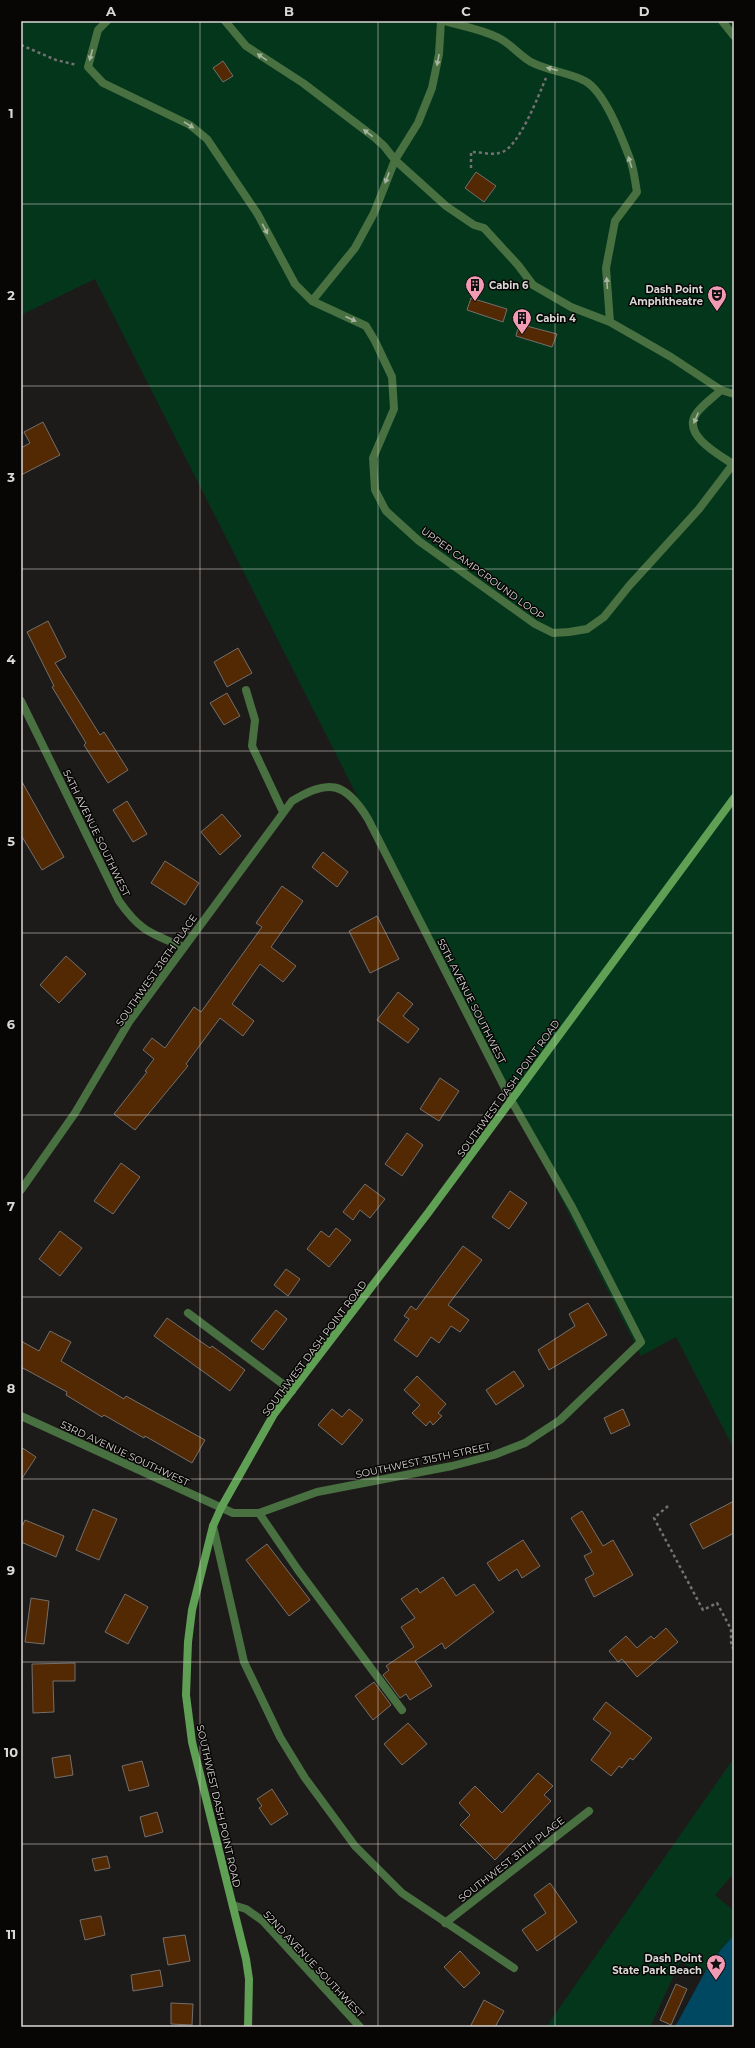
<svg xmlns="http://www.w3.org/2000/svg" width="755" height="2048" font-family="Montserrat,sans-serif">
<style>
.green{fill:#04361c}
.water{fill:#004761}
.building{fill:#522903;stroke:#736f6d}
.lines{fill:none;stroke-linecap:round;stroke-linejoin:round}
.path{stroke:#747270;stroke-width:2.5;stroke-dasharray:3 3;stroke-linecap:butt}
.service{stroke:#487041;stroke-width:8}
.minor{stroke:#487041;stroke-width:8}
.secondary{stroke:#5fa055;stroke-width:8}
.oneway{fill:#a7b4a2}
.grid{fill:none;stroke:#dad8d6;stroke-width:1;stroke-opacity:0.55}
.labels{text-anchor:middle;stroke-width:3;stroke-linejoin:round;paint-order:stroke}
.poi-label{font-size:10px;font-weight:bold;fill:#dad8d6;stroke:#070605;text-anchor:start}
.street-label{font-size:10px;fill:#dad8d6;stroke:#070605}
.neatline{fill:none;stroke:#dad8d6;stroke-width:1.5}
.grid-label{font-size:13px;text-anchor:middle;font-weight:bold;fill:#dad8d6}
</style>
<rect width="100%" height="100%" fill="#1d1b19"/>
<path class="green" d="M21 21H734V1449L676 1337 641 1356 95 279 21 315Z
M734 1758V1873L715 1895 734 1911V1935L711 1961 703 1974 680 1962 650 2027H546Z"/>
<path class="water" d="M734 1935V2027H675L711 1961Z"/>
<path class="building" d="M223 61 233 76 223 82 213 68Z
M476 172 496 186 484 202 465 188Z
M471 298 507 309 503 322 467 310Z
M519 324 557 334 552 347 516 336Z
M43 422 60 455 21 475V448L30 443 24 432Z
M48 621 66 657 55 663 100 735 104 732 128 770 108 783 84 745 86 743 52 687 54 686 27 632Z
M238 648 252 673 227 687 214 662Z
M227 693 240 716 224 725 210 703Z
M21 780 64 857 42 870 21 835Z
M127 801 147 834 133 842 113 810Z
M222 814 241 836 220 855 201 832Z
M323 852 348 872 337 887 312 867Z
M165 861 199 883 185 905 151 883Z
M282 886 303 901 271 947 296 966 283 982 260 964 232 1004 254 1021 243 1036 220 1018 186 1064 188 1066 135 1130 114 1114 147 1072 145 1071 154 1059 143 1050 152 1038 165 1048 194 1007 201 1012 262 927 256 923Z
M377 916 399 959 370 973 349 931Z
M66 956 86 974 59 1003 40 985Z
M398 992 413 1004 403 1016 419 1029 408 1043 377 1020Z
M440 1078 459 1091 439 1121 420 1109Z
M407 1133 423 1145 402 1176 385 1164Z
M121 1163 140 1177 113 1214 94 1201Z
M365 1184 385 1199 370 1218 360 1210 353 1220 343 1212Z
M510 1191 527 1203 509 1229 492 1217Z
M336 1228 351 1240 329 1267 307 1249 321 1231 329 1237Z
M60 1231 82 1248 60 1276 39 1259Z
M463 1246 482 1260 448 1305 469 1320 460 1332 451 1326 439 1343 431 1337 417 1357 394 1340 409 1319 404 1316 411 1306 416 1310Z
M286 1269 300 1279 288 1296 274 1285Z
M588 1303 607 1335 549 1370 538 1350 575 1326 569 1314Z
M276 1310 287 1319 263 1350 251 1341Z
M167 1318 210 1348 212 1346 245 1370 230 1391 154 1336Z
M50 1331 71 1342 61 1361 124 1399 126 1396 205 1440 192 1463 145 1436 144 1438 104 1415 102 1417 66 1395 67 1392 21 1367V1341L39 1351Z
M514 1371 524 1386 496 1405 486 1390Z
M417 1376 446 1404 438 1413 442 1416 433 1425 430 1421 426 1426 412 1413 420 1405 404 1390Z
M332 1409 342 1417 349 1409 363 1420 342 1445 318 1425Z
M623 1409 630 1425 611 1434 604 1418Z
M21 1447 36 1457 21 1480Z
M734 1501V1533L703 1549 690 1524Z
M93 1509 117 1519 99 1560 76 1550Z
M582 1511 603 1546 613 1540 633 1575 594 1597 585 1579 594 1574 584 1556 592 1552 571 1518Z
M25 1520 64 1536 56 1557 21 1542V1529Z
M523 1540 540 1566 522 1578 517 1569 499 1581 487 1563Z
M267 1544 310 1600 289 1616 246 1560Z
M443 1577 456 1596 474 1584 494 1612 445 1649 442 1643 415 1661 432 1686 410 1700 406 1694 400 1698 383 1675 389 1670 386 1666 414 1647 401 1627 415 1618 401 1599 417 1588 420 1593Z
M125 1594 148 1607 128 1644 105 1632Z
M31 1598 49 1601 44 1644 25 1642Z
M666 1628 678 1642 637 1677 622 1659 618 1662 609 1651 626 1636 637 1648 651 1636 654 1639Z
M75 1663V1681H53L54 1712 33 1713 32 1664Z
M374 1682 391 1705 373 1720 355 1696Z
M606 1702 652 1738 633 1760 630 1758 622 1768 619 1766 611 1776 591 1760 611 1733 593 1719Z
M408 1723 427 1744 402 1765 384 1744Z
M70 1755 73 1775 55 1778 52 1758Z
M142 1761 149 1786 129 1791 122 1766Z
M538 1773 553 1786 544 1795 551 1801 495 1860 460 1825 470 1815 459 1803 475 1786 502 1813Z
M272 1789 288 1814 271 1825 259 1808 262 1806 257 1799Z
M157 1812 163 1832 145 1837 140 1817Z
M107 1856 110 1868 95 1871 92 1859Z
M550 1883 577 1922 537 1951 522 1930 546 1913 534 1895Z
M101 1916 105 1935 85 1940 80 1920Z
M185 1935 190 1961 168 1965 163 1938Z
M460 1951 480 1973 464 1988 444 1967Z
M160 1970 163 1986 133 1991 131 1975Z
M676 1984 687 1989 671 2025 660 2020Z
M484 2000 504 2011 495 2027H470Z
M171 2003 193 2004 192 2025 171 2024Z"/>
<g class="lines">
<path class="path" d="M21 45 56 60 77 65
M471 168V152C480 152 491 155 499 153 518 151 539 94 546 78
M668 1506 654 1518 703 1610 717 1603 731 1629V1642L734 1651"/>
<path class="service" d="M107 21 98 30 88 67 103 83 190 125 207 139 257 213 295 284 312 301 366 326 375 341 392 377 394 409 373 458 375 490 386 511 419 541 535 624 553 633 569 632 587 629 604 617 629 586 699 509 734 463
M225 21 246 46 303 83 374 137 384 146 395 160 446 206 474 225 484 228 518 265 533 285 571 307 610 322 671 357 721 390 734 394
M444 21C462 26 482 29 499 38 511 44 519 55 531 62 548 71 568 72 585 81 605 92 622 138 630 159 634 169 635 182 637 192L615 221 606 268 610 322
M722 21 734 36
M312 301 355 248 374 213 395 160 418 123 432 88 439 54 441 21
M721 390C714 397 702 405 696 414 682 435 719 455 733 464
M246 690 255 720 252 746 283 812
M188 1313 292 1391
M259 1513 298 1570 402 1710"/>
<path class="minor" d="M21 701 119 901C140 931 150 933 183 947
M21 1190 75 1113 129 1022 292 801C328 779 345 781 368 819L511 1100 572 1207 641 1342 560 1420 525 1443 494 1455 452 1466 317 1492 259 1513H233L21 1416
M213 1526 244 1662 280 1737 305 1778 355 1846 402 1893 514 1968
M233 1905 246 1909 263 1921 360 2027
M445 1923 589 1811"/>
<path class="secondary" d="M248 2027 249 1979 246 1959 192 1742 186 1695 188 1642 192 1610 213 1526 221 1508 274 1414 428 1213 734 798"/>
</g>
<defs><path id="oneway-solid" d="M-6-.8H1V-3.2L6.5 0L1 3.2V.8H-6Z"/></defs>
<g class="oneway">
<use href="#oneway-solid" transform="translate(91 55) rotate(105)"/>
<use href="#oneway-solid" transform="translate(262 57) rotate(-146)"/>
<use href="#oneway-solid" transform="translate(438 60) rotate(101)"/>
<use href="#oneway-solid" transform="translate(552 69) rotate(-165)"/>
<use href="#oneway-solid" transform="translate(189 125) rotate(32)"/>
<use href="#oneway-solid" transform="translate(368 133) rotate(-143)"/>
<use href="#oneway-solid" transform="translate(630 162) rotate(-107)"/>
<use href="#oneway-solid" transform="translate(387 178) rotate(111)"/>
<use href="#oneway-solid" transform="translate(265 229) rotate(62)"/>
<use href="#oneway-solid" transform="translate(607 283) rotate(-94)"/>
<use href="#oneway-solid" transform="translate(351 319) rotate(25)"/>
<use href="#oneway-solid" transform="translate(696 418) rotate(112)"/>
</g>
<path class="grid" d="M200 21V2027M378 21V2027M555 21V2027M21 204H734M21 386H734M21 569H734M21 751H734M21 933H734M21 1115H734M21 1297H734M21 1479H734M21 1662H734M21 1844H734"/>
<defs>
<g id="building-pin" transform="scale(1)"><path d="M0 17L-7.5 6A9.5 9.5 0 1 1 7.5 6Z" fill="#f19ab4" stroke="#070605"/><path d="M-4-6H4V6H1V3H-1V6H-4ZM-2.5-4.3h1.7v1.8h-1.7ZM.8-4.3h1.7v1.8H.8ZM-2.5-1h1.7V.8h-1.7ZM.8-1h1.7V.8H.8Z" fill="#111"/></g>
<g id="theatre-pin" transform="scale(1)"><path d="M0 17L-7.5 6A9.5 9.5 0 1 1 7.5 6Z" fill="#f19ab4" stroke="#070605"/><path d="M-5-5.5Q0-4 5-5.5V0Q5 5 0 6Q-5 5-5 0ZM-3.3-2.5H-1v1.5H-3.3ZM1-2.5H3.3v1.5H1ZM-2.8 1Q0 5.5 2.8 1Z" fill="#111"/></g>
<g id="sight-pin" transform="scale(1)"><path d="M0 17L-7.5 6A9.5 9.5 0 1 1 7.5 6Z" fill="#f19ab4" stroke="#070605"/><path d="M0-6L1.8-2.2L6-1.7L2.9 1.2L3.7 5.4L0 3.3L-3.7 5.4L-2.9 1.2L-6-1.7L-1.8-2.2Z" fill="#111"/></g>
</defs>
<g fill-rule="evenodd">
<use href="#building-pin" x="475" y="285"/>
<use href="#theatre-pin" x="717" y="295"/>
<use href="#building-pin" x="522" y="318"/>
<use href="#sight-pin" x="716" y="1964"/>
</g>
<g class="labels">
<g class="poi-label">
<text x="489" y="289">Cabin 6</text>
<text x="703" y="293" text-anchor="end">Dash Point<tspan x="703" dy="12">Amphitheatre</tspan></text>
<text x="536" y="322">Cabin 4</text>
<text x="702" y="1962" text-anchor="end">Dash Point<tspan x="702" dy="12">State Park Beach</tspan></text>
</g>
<g class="street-label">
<text transform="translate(483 573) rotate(36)" y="4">UPPER CAMPGROUND LOOP</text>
<text transform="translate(97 833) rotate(64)" y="4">54TH AVENUE SOUTHWEST</text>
<text transform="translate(156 970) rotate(-55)" y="4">SOUTHWEST 316TH PLACE</text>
<text transform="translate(472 1001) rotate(63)" y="4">55TH AVENUE SOUTHWEST</text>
<text transform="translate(508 1088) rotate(-54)" y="4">SOUTHWEST DASH POINT ROAD</text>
<text transform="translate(314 1348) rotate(-53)" y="4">SOUTHWEST DASH POINT ROAD</text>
<text transform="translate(125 1453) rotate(25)" y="4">53RD AVENUE SOUTHWEST</text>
<text transform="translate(423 1460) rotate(-12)" y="4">SOUTHWEST 315TH STREET</text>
<text transform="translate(219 1806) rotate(77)" y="4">SOUTHWEST DASH POINT ROAD</text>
<text transform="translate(511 1859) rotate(-38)" y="4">SOUTHWEST 311TH PLACE</text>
<text transform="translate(314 1964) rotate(47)" y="4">52ND AVENUE SOUTHWEST</text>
</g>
</g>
<rect width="755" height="2048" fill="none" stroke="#070605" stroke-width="44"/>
<rect x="22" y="22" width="711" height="2004" class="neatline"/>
<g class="grid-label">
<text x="111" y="16">A</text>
<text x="289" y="16">B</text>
<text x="466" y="16">C</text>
<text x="644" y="16">D</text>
<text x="11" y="118">1</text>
<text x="11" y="300">2</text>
<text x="11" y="482">3</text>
<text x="11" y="664">4</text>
<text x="11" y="846">5</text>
<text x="11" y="1029">6</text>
<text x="11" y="1211">7</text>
<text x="11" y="1393">8</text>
<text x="11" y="1575">9</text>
<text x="11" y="1757">10</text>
<text x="11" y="1939">11</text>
</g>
</svg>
